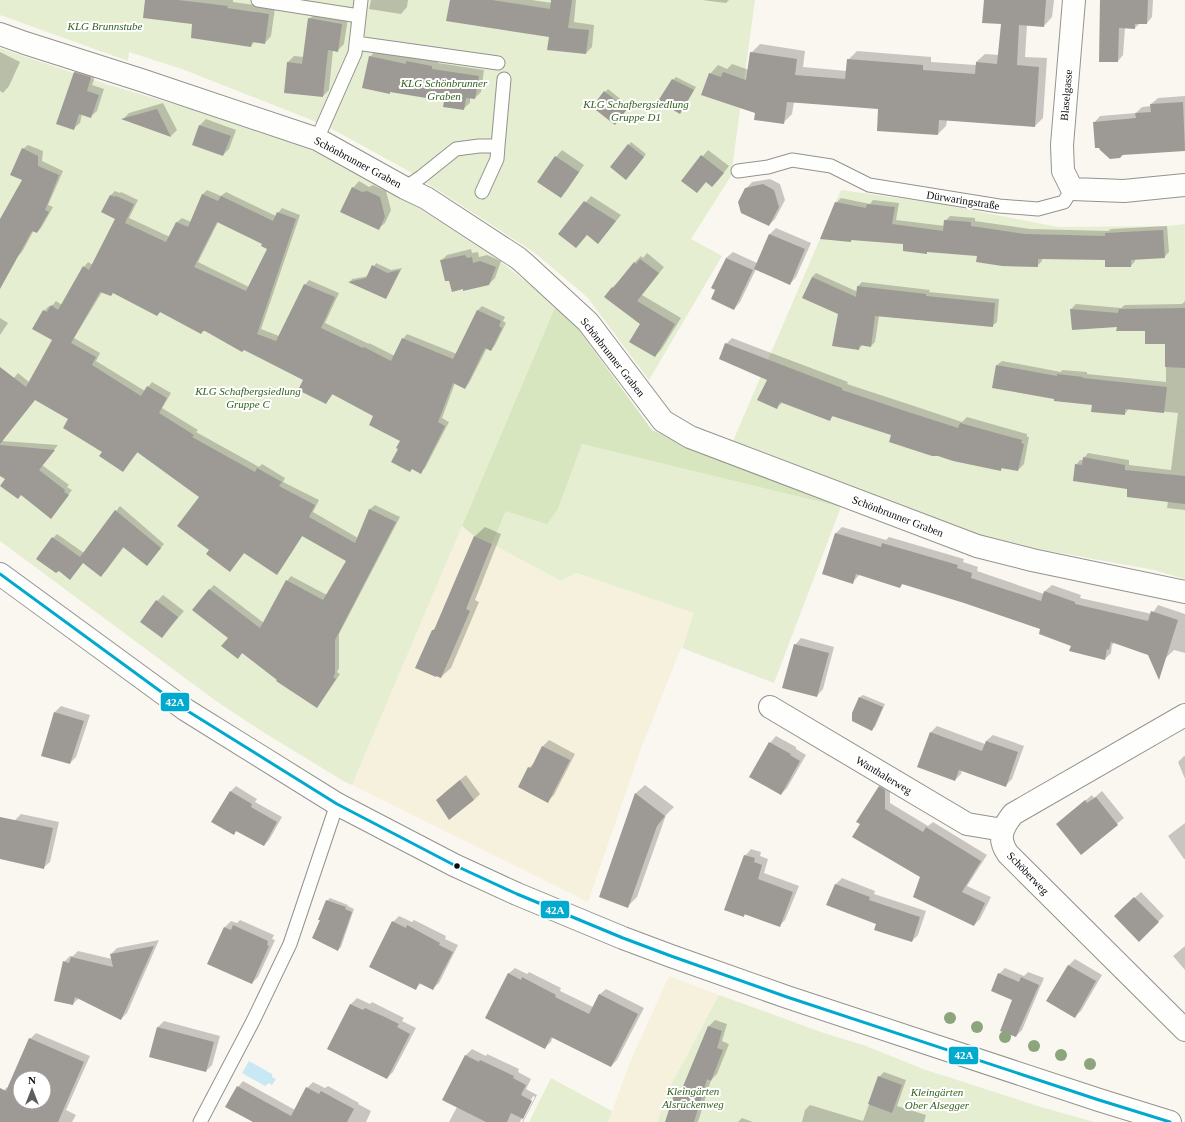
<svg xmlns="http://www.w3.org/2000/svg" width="1185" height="1122" font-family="'Times New Roman',serif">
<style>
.farmland{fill:#f6f1dd}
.green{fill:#e6eed1}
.forest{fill:#d7e6bf}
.water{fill:#c8e9f3}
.shadow{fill:#0003;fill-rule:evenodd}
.building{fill:#9d9a96;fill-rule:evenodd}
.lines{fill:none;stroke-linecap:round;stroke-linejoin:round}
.service-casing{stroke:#93928f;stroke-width:15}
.minor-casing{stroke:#93928f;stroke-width:24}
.service{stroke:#fefefd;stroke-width:13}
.minor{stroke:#fefefd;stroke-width:22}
.bus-1-casing{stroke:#fff;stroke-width:6}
.bus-1{stroke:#00a9ce;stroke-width:3}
.tree{fill:#8da57d}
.bus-dot{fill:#0c0c0c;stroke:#fff;stroke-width:1.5}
.labels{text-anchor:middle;stroke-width:4;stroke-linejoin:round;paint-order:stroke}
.park-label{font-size:11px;font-style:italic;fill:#34621f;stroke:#fff}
.street-label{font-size:11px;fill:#0c0c0c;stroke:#fff}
.line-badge{stroke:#fff;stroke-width:1.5}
.badge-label{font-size:11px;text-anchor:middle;font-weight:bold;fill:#fff}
</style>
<rect width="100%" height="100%" fill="#faf7f0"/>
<path class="farmland" d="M462 526 474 536 492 544 561 581 575 573 695 613 639 754 588 902 352 785Z
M669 976 719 995 670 1087 657 1122H608L630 1062Z"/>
<path class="green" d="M0 0H755L731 176 691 239 722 256 649 380 587 297 535 253 405 169 332 129 314 121 182 69 129 52 128 61 0 15Z
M0 48 106 84 244 125 313 151 400 196 496 258 556 305 352 785 345 782 263 732 216 701 0 541Z
M841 190 941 204 1058 227 1166 226 1185 224V579L1154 570 1017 545 921 519 733 441Z
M582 444 841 507 774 683 682 648 694 613 576 573 561 581 492 544 506 511 558 509Z
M719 995 824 1033 866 1046 923 1069 1041 1107 1094 1122H657L670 1087Z
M551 1078 612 1111 608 1122H529Z"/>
<path class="forest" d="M556 305 576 326 652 430 841 507 582 444 558 509 547 524 506 511 492 544 474 536 462 526Z"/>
<path class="water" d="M249 1061 272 1074V1077L276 1079 272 1085 269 1083 265 1086 242 1073Z"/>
<path class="shadow" d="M146 0H233V2L275 8 271 36 265 43 255 41 251 46 193 23Z
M371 0H408L407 7 401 14 369 9Z
M451 0H532L552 3V0H576L574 22 594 25 592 47 586 53 550 37Z
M702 0H729L726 3Z
M985 0H1054L1052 17 1044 26 1027 25 1025 57 1047 58 1043 118 1035 126 947 120 946 126 938 134 879 108 794 102 792 114 783 123 756 112 710 74 718 65 727 69 732 64 749 70 751 53 760 44 805 51 803 67 847 71 848 60 857 51 931 57V62L976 65V62L985 54 999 55 1002 23Z
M1101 0H1153L1152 17 1147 23H1140L1135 28H1125L1123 55 1118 61Z
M316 13 348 18 344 44 338 50H333L329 90 323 96 288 62 294 56 304 57 309 19Z
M376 50 411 58 414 55 438 60V63L484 70 481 92 475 98H470V103L463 109 445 100 391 91 389 93 370 57Z
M0 52 20 62 9 86 3 93 0 91Z
M82 66 97 71 92 85 104 89 97 111 90 117 82 114 80 123 73 129 75 72Z
M676 77 696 87 682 110 673 80Z
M608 89 629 106 618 121 605 92Z
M1185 96V150L1124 154 1120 158 1094 123 1100 116 1136 113 1142 107 1151 106V104L1158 98Z
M163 103 177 130 171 136 123 119 129 113Z
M206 119 236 130 229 149 223 155 193 144 200 125Z
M631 142 646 154 629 176V145Z
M28 145 43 151 42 161 63 171 48 205 53 207 41 228 37 232 34 230 22 252 17 257 0 247V221L23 180V149Z
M562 150 584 165 567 190 561 196 556 157Z
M708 150 729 166 718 180 712 186 706 182 682 181Z
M770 179 780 184 785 200 775 219 769 225 746 189 752 182Z
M359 181 369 187 373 185 386 191 391 210 385 223 378 229 353 188Z
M207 190 221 196 226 192 276 216 282 208 300 215 261 329 279 336 305 285 309 280 339 293 325 323 369 344V343L395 356 403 339 407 334 457 354 478 310 482 306 505 317 503 321 506 323 495 345 491 350 487 348 469 383 465 388 455 383 442 418 449 422 425 468 421 472 413 468 410 471 399 448 401 441 375 416 333 394 326 403 305 379 204 330 201 333 161 311 157 315 113 292H102L74 338 100 353 96 361 145 391 152 382 171 393 162 408 198 430 196 432 259 467 262 464 285 478 283 482 319 500 313 512 358 538 370 509 375 505 400 517 339 634V668L337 672 340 674 321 702 317 707 278 680 243 652 238 657 209 590 214 585 264 623 287 581 291 576 327 595 348 560 303 535 281 569 277 573 244 553 230 571 210 550 201 497 138 452 123 471 70 419 35 399 2 441 58 445 42 465 69 485 67 487 72 490 51 518 0 472V395L18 373 29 382 53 340 44 311 49 306 51 307 56 301 62 305 84 267 88 262 93 265 116 219 111 195 115 191 120 193 121 192 138 200 129 218 170 237 177 222 182 218 191 222 202 195ZM218 222 263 243 269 248 249 287 198 262Z
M591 196 621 215 603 237 587 234H559Z
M841 198 870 204 873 200 899 203 896 220 945 226V221L950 216 975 218V221L1030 229 1108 231 1111 229 1167 226 1169 252 1164 257 1135 259V261L1131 266 1106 259 1042 258V261L1037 266 978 255 928 251 926 253 905 243 853 239 851 241 836 203Z
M776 228 811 243 796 277 790 284 756 269 740 302 734 309 716 289 726 258 733 252 757 263 770 234Z
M471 249 472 253 478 252 479 257 487 255 501 261 495 278 489 284 441 261 447 255Z
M647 253 664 267 642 295 681 318 661 350 655 356 641 324 606 297 613 287 619 281 635 262 641 256 643 258Z
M376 263 391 270 402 268 388 295 385 298 350 282 352 279 369 276Z
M816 273 858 292V286L862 282 930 290 929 292 999 299 997 322 992 326 879 316 875 342 871 346 863 345 858 349 839 314 812 277Z
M1185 301V510L1167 508 1168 501 1128 489 1076 465 1080 460H1083L1084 458 1088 453 1129 460V465L1171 470 1178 413 1129 408 1125 414 1093 404 1055 398 997 365 1002 361 1061 372 1062 370 1087 372V374L1166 382V343L1146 330 1118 326 1071 309 1076 304 1121 308 1125 305 1182 304Z
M0 318 8 323 0 335Z
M732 338 848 382 847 384 911 405 962 422 967 417 1027 434V437H1029L1024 464 1018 470 1003 467 1001 470 834 415 830 419 783 402 776 408 768 379 726 344Z
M120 506 164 544 150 561 124 547 105 572 83 562 53 538 57 534 84 553Z
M485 527 501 534 475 600 479 602 451 668 441 677 433 630 437 626 475 536Z
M842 527 886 540 889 537 964 559 963 562 978 567 977 571 1044 594 1045 591 1052 585 1081 595 1080 598 1152 614 1158 605 1185 614V653L1174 650 1155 668 1149 654 1115 642 1112 645 1111 653 1105 659 1072 645 1042 628 964 602 903 583 900 587 860 574 853 582 823 573 836 533Z
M163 595 184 611 162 637 157 601Z
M801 638 834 647 823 689 817 696 795 645Z
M863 695 885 704 875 727 872 729 853 713 860 697Z
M61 706 90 715 76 757 70 763 55 712Z
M937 726 985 744 986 741 993 735 1024 746 1012 779 1006 785 962 770 961 774 955 780 931 732Z
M776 736 796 747V749L806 755 787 788 781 794 751 777 770 743Z
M549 740 575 754 554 795 548 801 529 768 535 762 543 746Z
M1184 756H1185V779L1178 762Z
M466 775 480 794 474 800 443 794Z
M886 781 890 784V803L928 826 933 822 987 855 967 886 991 897 980 919 974 925 921 877 854 836 880 787Z
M645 785 674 807 666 815 637 897 627 907 635 794Z
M236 786 257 799 255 802 282 817 269 840 264 845 237 830 233 834 213 821 231 791Z
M1102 791 1124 818 1081 853 1064 818 1092 795 1094 798Z
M21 814 59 822 50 862 43 868 15 820Z
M1185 823V859H1184L1168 836Z
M751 849 761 852 760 856 768 859 764 873 799 886 785 920 779 926 746 914 744 916 745 856Z
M842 878 875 891 874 894 926 911 918 935 912 941 878 924 835 885Z
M1141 892 1164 916 1139 940 1116 916Z
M330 898 348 905V906L354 909 341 947 338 950 321 920 327 901Z
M399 916 412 922 414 920 446 936 445 939 458 945 439 983 432 989 421 983 415 989 393 922Z
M240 920 274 935 272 939 275 940 258 977 252 983 208 963 225 927 231 921 237 923Z
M159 940 127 1013 121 1019 79 998 73 1004 64 962 70 956H73L78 951 112 959 111 954 117 948Z
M1185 946V970L1173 956Z
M1075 959 1102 975 1081 1011 1074 1017 1048 1001 1069 965Z
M515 968 527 974 529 972 561 988 560 991 593 1007 599 995 606 989 644 1008 617 1060 611 1066 553 1037 551 1042 544 1048 508 974Z
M1005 968 1024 976 1028 972 1044 978 1022 1030 1016 1036 1013 1000 999 974Z
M357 998 370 1004 372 1002 404 1018 402 1021 416 1028 393 1072 387 1078 328 1049 351 1004Z
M715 1020 727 1024 722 1041 729 1044 717 1074 711 1080 698 1122H666L675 1095 681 1089H683L709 1026Z
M164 1021 220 1036 212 1065 206 1071 150 1057 158 1027Z
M36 1033 90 1056 66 1110 76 1115 72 1122H0V1095L7 1087 8 1088 30 1039ZM20 1078H44V1102H20Z
M472 1049 486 1056 487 1054 519 1069 518 1072 531 1079 526 1089 537 1095 523 1122H522L535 1097 533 1096 520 1122H449L457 1107 444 1100 466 1055Z
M884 1072 906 1080 897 1106 926 1115 924 1122H802L805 1110 810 1105 863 1121 879 1077Z
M243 1081 295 1110 307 1088 313 1082 325 1088 328 1086 359 1103 358 1104 371 1111 366 1122H255L238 1087Z
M742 1118 753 1122H738Z"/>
<path class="building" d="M145 0H178L228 6 227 8 269 14 265 44 252 42 251 47 191 38 192 24 143 18Z
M450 0H492L550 9 551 0H572L568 28 589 30 586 54 547 50 549 37 446 21Z
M984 0H1046L1044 27 1019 25 1017 65 1039 67 1035 127 939 120 938 135 877 131 878 109 787 102 784 124 754 120 755 113 701 95 709 73 721 77 723 72 746 80 750 52 797 59 795 75 845 79 847 59 923 65V70L975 74 976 62 997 64 1001 24 982 23Z
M1100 0H1148L1147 24H1135V29L1119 28 1118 62H1099Z
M308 18 342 24 338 52 328 50 323 97 284 93 287 62 302 64Z
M369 56 406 64V61L432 66V69L479 76 475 99 466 98 464 110 443 107 444 101 390 92V94L362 88Z
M74 72 91 77 87 91 99 95 91 118 79 114 74 130 56 124Z
M672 79 694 90 680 114 658 101Z
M604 91 627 109 615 125 592 107Z
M1183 102 1185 151 1122 155 1120 158 1110 159 1100 150 1099 148H1095L1093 122 1136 118 1135 113 1151 112 1150 104Z
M157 109 171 137 121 119Z
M199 125 231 136 223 156 192 145Z
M628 144 644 157 626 180 610 167Z
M22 148 38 156V166L59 175 45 210 49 212 37 233 32 231 0 289V219L22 180 10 175Z
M701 155 724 173 712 187 706 182 697 193 681 181Z
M555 156 579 172 561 198 537 182Z
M763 184 774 190 779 207 769 226 741 213 738 202 745 188Z
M352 187 362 192 367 191 380 197 385 217 379 230 340 212Z
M202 194 218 201 221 196 273 221 277 212 296 219 257 334 276 341 304 284 335 297 321 328 363 348 364 347 391 361 402 338 453 359 477 310 501 321 499 326 502 328 491 351 485 348 465 389 453 383 438 422 445 426 421 474 412 469 410 472 391 462 398 449 396 448 400 441 369 425 373 416 332 394 326 404 298 390 303 380 244 350 242 352 205 331H203L201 334 160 312 157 316 113 293 111 296 100 292 71 343 96 357 92 365 141 396 147 386 167 398 159 413 194 435 192 437 255 472 257 468 282 482 279 486 315 505 309 517 355 543 369 509 396 522 335 640V674L333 677 336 679 317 708 276 681 277 680 242 653 238 659 221 646 228 638 192 610 209 589 260 628 286 580 323 600 346 561 302 536 277 575 244 553 230 572 206 554 209 550 177 526 199 497 137 452 123 472 99 456 102 452 63 428 68 419 35 400 0 444V367L26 387 52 340 32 329 43 310 47 312 51 305 58 310 83 266 89 270 115 219 101 212 110 195 115 197 116 196 134 204 125 223 166 242 176 222 188 227ZM217 222 262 244 261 246 267 249 246 291 194 267Z
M584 201 616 221 598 244 587 235 576 248 558 234Z
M835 202 866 208 867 204 895 207 892 224 943 231 944 220 971 222V226L1025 234 1105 236V233L1163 230 1165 258 1131 260V267H1105V260L1038 259V267L1002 266 976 262 977 256 927 252V254L903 251V244L851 240V242L820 239Z
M769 234 805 249 790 285 754 269Z
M465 255 467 258 472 257 473 263 480 261 496 267 489 285 463 291V289L452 292 449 281H445L440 260Z
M726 258 753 270 734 310 711 299 715 290 711 288Z
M640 259 659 273 637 301 675 324 655 357 629 342 640 324 604 297 612 287 613 288 634 262 636 264Z
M372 265 387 273 400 270 386 299 348 282 366 278Z
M812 277 856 297 857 286 926 294V296L995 303 993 327 875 316 871 347 860 345 859 350 832 346 838 314 802 298Z
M1185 308V368L1165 367V344H1145V331H1116L1117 327 1072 330 1070 309 1118 313 1119 309Z
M725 343 842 388V390L905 411 958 428 960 423 1022 440 1021 443 1024 444 1018 471 1001 468V471L953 461 938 456H932L889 442 891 435 832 416 830 421 780 402 777 409 757 400 767 380 719 359Z
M996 365 1057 376V374L1083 377V378L1167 387 1164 413 1125 409V415L1091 412 1092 405 1054 401V399L992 388Z
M0 445 55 450 39 470 65 490 64 492 69 495 51 519 21 495 18 499 0 486 5 479 0 476Z
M1083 457 1125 465V470L1185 476V504L1127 497V489L1073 481 1075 464 1082 465Z
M115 510 161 548 147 566 123 547 101 577 83 563 70 580 59 571 56 573 36 559 52 537 80 557Z
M835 533 881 547 882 543 958 565 957 568 972 573 971 578 1041 601 1044 591 1075 602V604L1148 621 1151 611 1178 620 1159 680 1148 655 1111 642 1109 650 1107 649 1105 660 1069 651 1071 646 1039 634 1040 629 964 603 902 584 900 588 856 574 853 584 822 574Z
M474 536 492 544 466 609 470 611 441 678 436 676V677L415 668 432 630H434Z
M156 600 178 617 162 638 140 622Z
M794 644 829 653 817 697 782 688Z
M859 697 883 707 872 731 852 721V713Z
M54 712 84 721 70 764 41 756Z
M930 732 982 751 986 741 1018 752 1006 787 959 770 955 781 917 767Z
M769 742 791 754 790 755 800 761 781 795 749 777Z
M542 746 570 760 548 803 518 787 528 767 531 768Z
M460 780 474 800 449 820 436 800Z
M879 786 885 790V809L923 832 926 827 981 861 962 892 985 903 974 926 913 897 920 877 852 837 860 824 856 822Z
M230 791 252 804 251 807 277 822 264 846 236 831 234 835 211 822Z
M635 793 665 816 657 826 628 908 599 897Z
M1096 797 1118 825 1081 855 1056 824 1085 800 1087 803Z
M0 817 53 828 44 869 0 859Z
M744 855 755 858 754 862 762 865 758 879 793 892 780 927 744 914V917L724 910Z
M835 884 870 897 869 900 920 917 912 942 874 930 876 924 826 905Z
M1134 897 1159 922 1139 942 1114 916Z
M326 900 346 907 345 909 352 912 338 951 312 938 320 920H318Z
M392 921 406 928 407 925 440 943 439 945 453 952 433 990 419 983 416 990 369 967Z
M233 925 268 941 267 945 269 946 252 984 207 964 224 927 231 930Z
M154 946 121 1020 75 997 73 1005 54 1001 63 961 69 963 71 957 113 967 110 954Z
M1068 965 1096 981 1075 1018 1046 1001Z
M508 973 521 980 522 977 556 995 555 997 589 1014 599 994 638 1014 611 1067 551 1037 545 1049 485 1018Z
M998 973 1019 982 1021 977 1039 985 1016 1037 1000 1031 1012 1000 991 991Z
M350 1004 363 1010 365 1008 387 1018 399 1024 397 1027 410 1034 387 1079 327 1049Z
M708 1026 722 1031 717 1048 723 1050 711 1081 707 1079 694 1122H665L674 1094 679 1096Z
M157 1027 214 1042 206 1072 149 1057Z
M29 1038 84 1062 58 1122H0V1088L6 1091ZM20 1078H44V1102H20Z
M465 1055 479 1062 480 1060 514 1076 513 1078 526 1085 521 1095 532 1101 523 1119 511 1113 507 1122H486L442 1100Z
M878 1076 902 1085 892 1113 868 1104Z
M237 1086 291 1116 306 1087 319 1094 321 1091 354 1109 347 1122H253L225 1107Z"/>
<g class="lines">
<g class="service-casing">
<path id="service" d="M258 0 359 16
M356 43 498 63
M317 139 355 53 361 0
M738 171 768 167 792 160 831 166 869 185 999 206 1038 209 1064 202 1072 189
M405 188 421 177 456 149 479 146H498L504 79
M482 192 497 159 498 146
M200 1122 253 1021 290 944 337 804"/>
</g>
<g class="minor-casing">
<path id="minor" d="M1074 0 1062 145 1063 171 1072 189 1124 191 1185 185
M0 34 25 43 141 80 317 139 405 188 426 198 518 258 525 264 588 322 663 421 690 437 977 546 1032 560 1185 592
M0 574 186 710 337 804 454 865 517 894 623 938 671 956 787 997 1099 1100 1170 1122
M770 707 967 824 1003 830
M1185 715 1013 814C1002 828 997 838 1008 854L1185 1030"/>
</g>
<use href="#service" class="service"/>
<use href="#minor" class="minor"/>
<g class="bus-1-casing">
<path id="bus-1" d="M0 574 186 710 337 804 454 865 517 894 623 938 671 956 787 997 1099 1100 1170 1122"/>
</g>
<use href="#bus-1" class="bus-1"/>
</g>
<g class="tree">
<circle cx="950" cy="1018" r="6"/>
<circle cx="977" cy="1027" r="6"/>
<circle cx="1005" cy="1037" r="6"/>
<circle cx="1034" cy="1046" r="6"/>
<circle cx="1061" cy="1055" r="6"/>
<circle cx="1090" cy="1064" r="6"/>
</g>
<circle class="bus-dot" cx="457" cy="866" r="3.5"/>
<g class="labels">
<g class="park-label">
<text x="105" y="30">KLG Brunnstube</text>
<text x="444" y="87">KLG Schönbrunner<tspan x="444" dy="13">Graben</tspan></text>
<text x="636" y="108">KLG Schafbergsiedlung<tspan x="636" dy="13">Gruppe D1</tspan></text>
<text x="248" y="395">KLG Schafbergsiedlung<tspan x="248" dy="13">Gruppe C</tspan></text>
<text x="693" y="1095">Kleingärten<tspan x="693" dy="13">Alsrückenweg</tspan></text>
<text x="937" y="1096">Kleingärten<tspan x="937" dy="13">Ober Alsegger</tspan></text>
</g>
<g class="street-label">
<text transform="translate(1066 95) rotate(-85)" y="4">Blaselgasse</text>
<text transform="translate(358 162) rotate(28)" y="4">Schönbrunner Graben</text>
<text transform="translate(963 200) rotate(9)" y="4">Dürwaringstraße</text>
<text transform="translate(613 357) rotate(52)" y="4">Schönbrunner Graben</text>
<text transform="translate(898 516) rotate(21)" y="4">Schönbrunner Graben</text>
<text transform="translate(884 775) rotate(31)" y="4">Wanthalerweg</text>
<text transform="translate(1028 873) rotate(46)" y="4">Schöberweg</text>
</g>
</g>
<g class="line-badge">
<rect x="160" y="692" width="30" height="20" rx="4" fill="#00a9ce"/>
<rect x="540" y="900" width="30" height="19" rx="4" fill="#00a9ce"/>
<rect x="948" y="1046" width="31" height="19" rx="4" fill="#00a9ce"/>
</g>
<g class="badge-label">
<text x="175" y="706">42A</text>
<text x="555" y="914">42A</text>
<text x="964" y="1059">42A</text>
</g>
<g transform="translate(32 1090)"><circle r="19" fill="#ffffff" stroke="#9e9e9e"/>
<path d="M0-3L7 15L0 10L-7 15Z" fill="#5f5e5c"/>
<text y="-6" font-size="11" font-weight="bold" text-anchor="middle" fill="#0c0c0c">N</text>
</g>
</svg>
